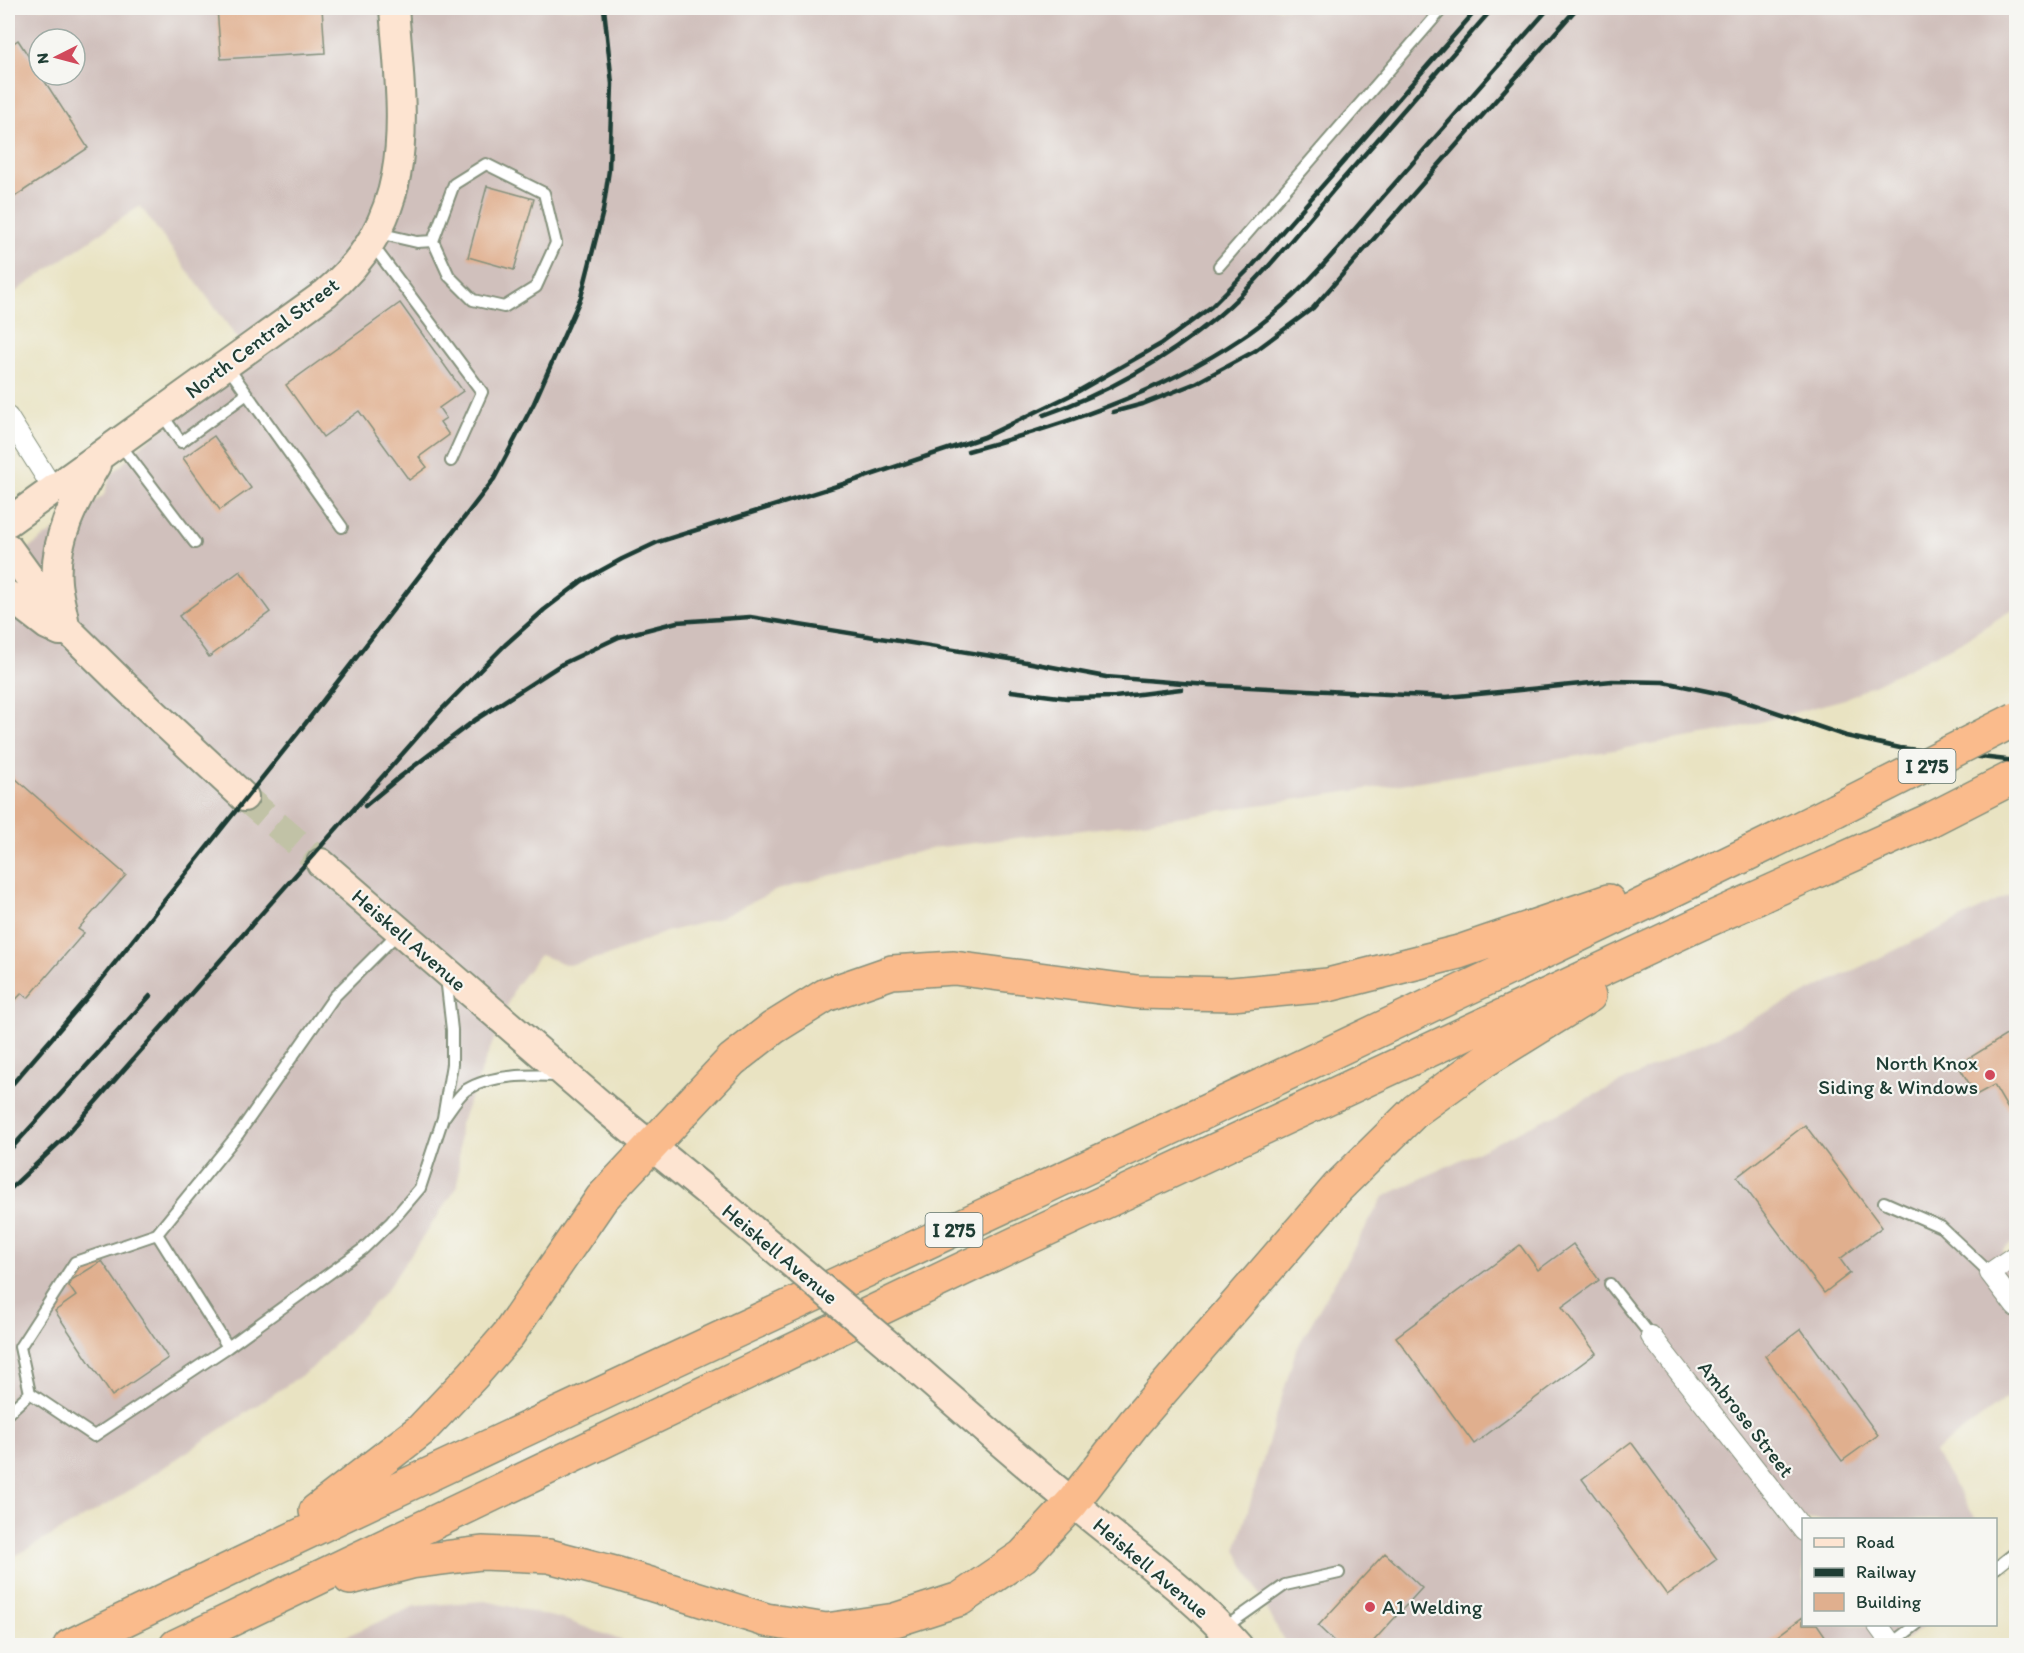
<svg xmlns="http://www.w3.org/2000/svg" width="2024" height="1653" font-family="Itim,sans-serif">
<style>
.industrial{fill:#d0c0bc;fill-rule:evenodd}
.building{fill:#e0af8e}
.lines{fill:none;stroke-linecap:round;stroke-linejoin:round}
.secondary-tunnel{stroke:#c1c2a6;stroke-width:28;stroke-dasharray:28 14;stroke-linecap:butt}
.lane-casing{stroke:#84907b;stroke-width:14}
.street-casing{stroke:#84907b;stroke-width:22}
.secondary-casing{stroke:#84907b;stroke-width:32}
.highway-casing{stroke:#84907b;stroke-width:36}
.lane{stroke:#fff;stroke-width:10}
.street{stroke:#fff;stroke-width:20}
.secondary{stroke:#fde4d1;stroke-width:28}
.highway{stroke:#fabb8c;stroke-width:33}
.rail{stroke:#1f3d34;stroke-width:4.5}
.secondary-bridge-casing{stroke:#84907b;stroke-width:32;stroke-linecap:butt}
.highway-bridge-casing{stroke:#84907b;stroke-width:36;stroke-linecap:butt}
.secondary-bridge{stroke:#fde4d1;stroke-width:28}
.highway-bridge{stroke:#fabb8c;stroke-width:33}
.poi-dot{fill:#d1495b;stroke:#f6f6f2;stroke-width:2}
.labels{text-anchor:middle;stroke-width:4.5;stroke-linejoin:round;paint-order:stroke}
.shield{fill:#f6f6f2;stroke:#60746d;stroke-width:1.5}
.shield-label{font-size:20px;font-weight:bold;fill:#1f3d34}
.street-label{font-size:21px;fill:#1f3d34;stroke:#f6f6f2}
.poi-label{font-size:21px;fill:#1f3d34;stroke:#f6f6f2;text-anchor:end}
</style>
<rect width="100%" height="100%" fill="#f6f6f2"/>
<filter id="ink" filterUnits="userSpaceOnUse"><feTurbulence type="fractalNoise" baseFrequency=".0167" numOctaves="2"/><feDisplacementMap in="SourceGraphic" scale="12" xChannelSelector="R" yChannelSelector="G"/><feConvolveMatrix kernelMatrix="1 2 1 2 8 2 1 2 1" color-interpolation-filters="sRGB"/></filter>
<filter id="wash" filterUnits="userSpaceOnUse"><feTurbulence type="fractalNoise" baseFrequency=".008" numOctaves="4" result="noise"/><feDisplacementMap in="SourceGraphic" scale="24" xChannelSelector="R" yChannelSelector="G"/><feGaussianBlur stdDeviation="1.35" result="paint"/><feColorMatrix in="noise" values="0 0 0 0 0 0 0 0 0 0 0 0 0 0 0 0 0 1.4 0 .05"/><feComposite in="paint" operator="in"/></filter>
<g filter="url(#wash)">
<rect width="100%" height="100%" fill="#e9e3c2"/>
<path class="industrial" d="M8 8H2016V607L1963 641 1845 699 1722 732 1475 773 1116 826 932 848 777 890 717 919 666 932 610 955 568 965 540 955 515 987 460 1124 458 1186 385 1292 311 1369 115 1500 8 1560V563L104 495 111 475 143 444 255 362 140 206 8 297ZM39 39H75V75H39Z
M2016 892V1240L2003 1250 2016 1299V1391L1934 1452 1976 1519 1804 1520V1624L1926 1625 1897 1646 1286 1645 1236 1550 1296 1350 1383 1197Z
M486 1601 566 1620 634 1645H326L415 1606Z"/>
<g id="blocks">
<path class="building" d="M217 8H322L325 53 221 59Z
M18 40 88 148 8 201V47Z
M487 186 534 199 514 270 468 257Z
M400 303 463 391 439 408 446 418 440 422 449 435 419 457 427 467 409 480 359 411 323 437 286 385Z
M214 436 251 488 220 510 183 458Z
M240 571 270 612 209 657 179 616Z
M8 772 126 875 78 929 84 933 28 998 22 993 8 1008Z
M2016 1029V1123L1994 1085 1976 1095 1958 1065Z
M1805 1125 1882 1227 1840 1259 1850 1273 1824 1293 1737 1177Z
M1573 1244 1599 1280 1562 1307 1596 1353 1474 1444 1396 1337 1520 1245 1538 1270Z
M102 1261 168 1358 112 1396 55 1311 76 1296 69 1286 73 1279Z
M1801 1329 1878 1435 1842 1461 1765 1356Z
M1631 1442 1717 1559 1667 1595 1582 1479Z
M1385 1553 1422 1588 1369 1646H1339L1318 1626Z
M1803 1617V1624H1817L1832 1646H1764Z"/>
</g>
</g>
<g filter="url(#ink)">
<use href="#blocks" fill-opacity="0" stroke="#84907b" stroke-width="1.5"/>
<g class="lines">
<path class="secondary-tunnel" d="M244 797 321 863"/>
<g class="lane-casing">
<path id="lane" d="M378 233 417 242 433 241 454 184 486 164 544 193 556 243 536 287 504 307 473 300 449 276 433 241
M371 243 482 392 451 461
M1219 266 1443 8
M227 366 342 527
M161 413 181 442 247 394
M119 443 195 543
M398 933 334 997 239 1133 157 1234 228 1347 363 1249 391 1222 420 1188 443 1118 452 1064V1030L446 977
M445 1116C451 1108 458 1096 466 1090 491 1074 530 1075 559 1076
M1884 1202 1941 1227 1990 1273
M1610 1284 1651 1336
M30 1393 20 1347 75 1262 157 1234
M8 1413 30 1393 94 1436 228 1347
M1996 1568 2016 1552
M1224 1628 1285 1585 1339 1573
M1892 1643 1917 1624"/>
</g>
<g class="street-casing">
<path id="street" d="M8 417 54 490
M2016 1255 1990 1273 2016 1307
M1651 1336 1804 1531
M1877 1624 1893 1646"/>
</g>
<g class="secondary-casing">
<path id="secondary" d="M8 522 326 293C420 214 402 117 394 8
M8 548 66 628 125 686 244 797
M8 595 47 625 60 631
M64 620C62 608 58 595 57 583 53 540 75 500 96 465
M321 863 608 1111 721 1203
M898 1353C958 1405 1017 1458 1079 1508 1131 1551 1194 1595 1238 1646"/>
</g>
<g class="highway-casing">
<path id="highway" d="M316 1511 421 1430 473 1375 508 1335 602 1198 732 1060 773 1028 826 995 892 972 954 968 1137 992 1232 994 1328 985 1459 952 1608 901
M350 1578 411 1562 482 1553 549 1556 618 1574 766 1620 826 1630 895 1620 960 1599 1023 1556 1072 1503 1134 1423 1338 1187 1416 1110 1484 1061 1589 996
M70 1646C521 1427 977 1222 1429 1006 1565 942 1701 878 1836 810
M176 1646 1017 1243 1699 924 1928 821 2016 776"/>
</g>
<use href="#lane" class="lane"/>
<use href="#street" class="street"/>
<use href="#secondary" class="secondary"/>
<use href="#highway" class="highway"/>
<path class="rail" d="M1113 412 1143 404 1196 383 1255 351 1313 308 1577 8
M1044 415C1107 393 1166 359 1217 317 1264 277 1303 225 1343 179 1393 122 1443 65 1493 8
M968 451C1063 425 1158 394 1240 339 1296 302 1337 249 1381 199 1437 135 1493 71 1549 8
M1011 691 1067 698 1115 697 1181 689
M365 806 401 776 475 720 562 664 619 637 677 622 750 617 1010 659 1106 677 1208 685 1447 697 1612 681 1664 682 1726 695 1846 736 1900 748 2016 761
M8 1089 90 994 305 724 494 479 534 403 581 297 603 211 609 170 612 84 604 8
M8 1152 150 996
M8 1191 62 1140 442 709 505 645 544 610 582 581 622 559 658 542 856 480 984 437 1075 393 1161 344 1211 307 1253 265 1478 8"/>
<g class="secondary-bridge-casing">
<path id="secondary-bridge" d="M721 1203 898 1353"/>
</g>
<g class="highway-bridge-casing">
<path id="highway-bridge" d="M1836 810 2016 719"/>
</g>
<use href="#secondary-bridge" class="secondary-bridge"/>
<use href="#highway-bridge" class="highway-bridge"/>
</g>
</g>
<g class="poi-dot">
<circle cx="1990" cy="1075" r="6"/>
<circle cx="1370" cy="1607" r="6"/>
</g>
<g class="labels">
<g class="shield">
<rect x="1898.5" y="749" width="57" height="34" rx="4.5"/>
<rect x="925.5" y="1213" width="57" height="34" rx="4.5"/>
</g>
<g class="shield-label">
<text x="1927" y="773">I 275</text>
<text x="954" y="1237">I 275</text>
</g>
<g class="street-label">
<text transform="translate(262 338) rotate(-37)" y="7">North Central Street</text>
<text transform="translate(409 940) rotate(41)" y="7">Heiskell Avenue</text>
<text transform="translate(780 1254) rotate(40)" y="7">Heiskell Avenue</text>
<text transform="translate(1746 1419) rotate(52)" y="7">Ambrose Street</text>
<text transform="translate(1151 1568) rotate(40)" y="7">Heiskell Avenue</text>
</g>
<g class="poi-label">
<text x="1978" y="1070">North Knox<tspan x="1978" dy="24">Siding &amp; Windows</tspan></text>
<text x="1382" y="1614" text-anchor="start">A1 Welding</text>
</g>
</g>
<rect width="2024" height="1653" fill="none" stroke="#f6f6f2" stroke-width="30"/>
<rect x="1802" y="1518" width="195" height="108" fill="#f6f6f2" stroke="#a0aca6" stroke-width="1.5"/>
<rect x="1814" y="1538" width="30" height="9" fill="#fde4d1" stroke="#a0aca6" stroke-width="1.5"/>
<text x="1856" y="1548" font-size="18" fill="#1f3d34">Road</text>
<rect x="1814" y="1568" width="30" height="9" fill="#1f3d34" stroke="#a0aca6" stroke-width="1.5"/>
<text x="1856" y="1578" font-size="18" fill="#1f3d34">Railway</text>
<rect x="1814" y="1593" width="30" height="18" fill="#e0af8e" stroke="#a0aca6" stroke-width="1.5"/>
<text x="1856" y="1608" font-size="18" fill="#1f3d34">Building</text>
<g transform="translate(57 57) rotate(264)"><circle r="28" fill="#f6f6f2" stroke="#a0aca6" stroke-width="1.5"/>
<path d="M0-4.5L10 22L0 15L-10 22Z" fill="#d1495b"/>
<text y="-9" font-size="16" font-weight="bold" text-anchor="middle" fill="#1f3d34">N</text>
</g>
</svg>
